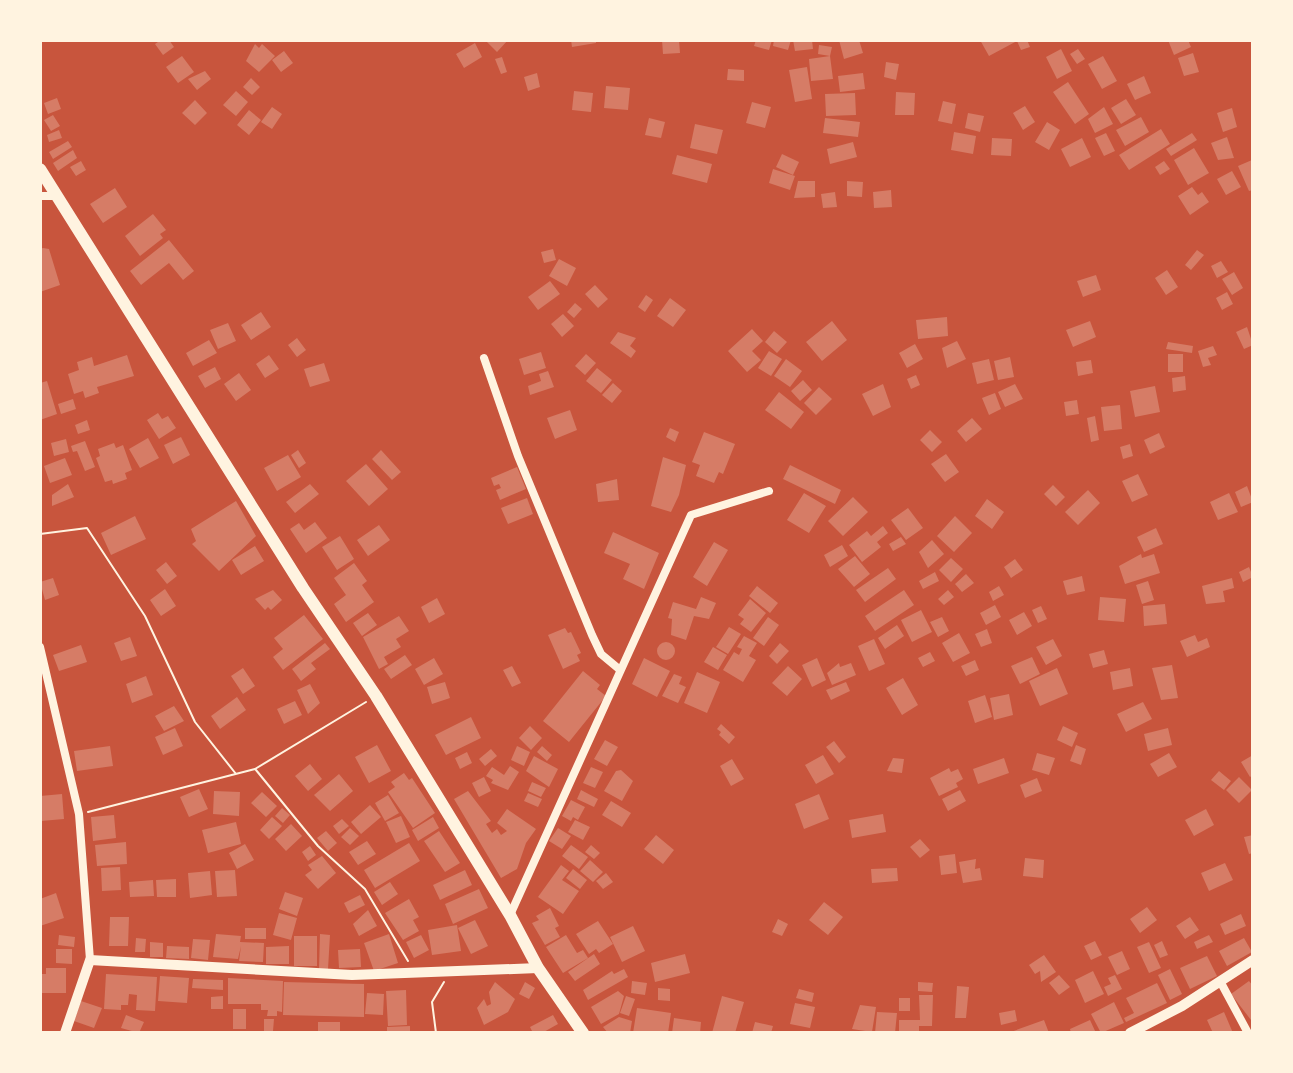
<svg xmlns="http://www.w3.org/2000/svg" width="1293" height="1073" font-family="Ubuntu,sans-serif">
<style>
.building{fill:#d67c66}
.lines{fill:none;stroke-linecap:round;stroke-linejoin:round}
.path{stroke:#fff3e0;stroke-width:2}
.minor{stroke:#fff3e0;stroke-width:8}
.tertiary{stroke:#fff3e0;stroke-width:10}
.trunk{stroke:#fff3e0;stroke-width:12}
</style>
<rect width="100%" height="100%" fill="#c8553d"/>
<path class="building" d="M161 40H169L174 47 163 55 155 44Z
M485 40H508L497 52Z
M571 40H596V43L572 47Z
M662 40H679L680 53 663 54Z
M756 40H772L769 50 754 46Z
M774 40H791L788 50 773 46Z
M793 40H812L813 49 795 51Z
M839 40H859L863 53 844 59Z
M980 40H1027L1030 47 1021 50 1017 41 989 56Z
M1168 40H1188L1191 47 1174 55Z
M475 43 482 57 464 68 456 54Z
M255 44 259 48 262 44 275 56 259 72 246 61Z
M819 45 832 47 830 56 818 54Z
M1061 49 1072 71 1057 79 1046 57Z
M1078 49 1085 59 1077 64 1070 54Z
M284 51 293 63 281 72 272 60Z
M1193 53 1199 72 1184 76 1178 58Z
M182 56 194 72 178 83 166 67Z
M830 56 833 79 811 81 809 59Z
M1103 56 1117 81 1102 89 1088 64Z
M502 57 507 72 501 74 495 59Z
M886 62 899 64 896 80 884 77Z
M807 67 812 99 795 102 789 70Z
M728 69 744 70V81L727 80Z
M205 71 211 79 197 90 188 79Z
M537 73 540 87 528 91 524 77Z
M863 73 865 89 840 92 838 76Z
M1144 76 1151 93 1135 100 1127 84Z
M251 78 260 87 252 95 243 87Z
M1068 82 1089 114 1075 124 1053 92Z
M606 86 630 88 628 110 604 108Z
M236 91 248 102 236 116 223 105Z
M574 91 593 93 591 112 572 110Z
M896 92 915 93 914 115H895Z
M855 93 856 115 826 116 825 94Z
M57 98 61 109 48 114 44 103Z
M1126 99 1136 115 1121 124 1111 108Z
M195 100 207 113 195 125 182 113Z
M943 101 956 104 952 124 938 121Z
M752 102 771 107 765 128 746 123Z
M1025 106 1035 122 1023 130 1013 113Z
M272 107 282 114 272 129 261 122Z
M1104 107 1113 124 1095 133 1088 119Z
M1232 108 1237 127 1223 132 1217 113Z
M249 110 261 120 249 135 237 125Z
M968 113 984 116 980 132 965 128Z
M53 115 60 126 51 131 44 120Z
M1141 117 1149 132 1125 146 1116 130Z
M649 118 665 122 661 138 645 135Z
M825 118 860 122 858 137 823 133Z
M1047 122 1060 130 1049 150 1035 142Z
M695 124 723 130 717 154 690 148Z
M1161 129 1170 144 1129 170 1119 155Z
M59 130 62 138 49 142 47 135Z
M954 132 976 136 973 154 951 150Z
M1106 133 1115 151 1104 156 1095 138Z
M1192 133 1197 140 1171 156 1166 149Z
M1227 137 1234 158 1218 160 1211 143Z
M992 138 1012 139 1011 156 991 155Z
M1082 138 1091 157 1070 167 1061 149Z
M68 141 72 147 53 159 49 152Z
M853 142 857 157 830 164 827 149Z
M1194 148 1209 173 1188 185 1174 160Z
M73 150 77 158 58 171 53 163Z
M782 154 799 162 793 175 776 167Z
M677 155 712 164 707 183 672 174Z
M1252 160 1253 190 1249 191 1238 166Z
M81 161 86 170 76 176 70 167Z
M1164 161 1170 169 1160 175 1155 167Z
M773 169 795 176 790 190 769 183Z
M1232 171 1241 187 1226 195 1217 179Z
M798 181H815V197L794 198Z
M847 181 863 182 862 197 847 196Z
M1192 187 1198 195 1202 192 1209 202 1190 215 1178 196Z
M115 188 127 207 103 223 90 204Z
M891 190 892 207 874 208 873 192Z
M835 192 837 207 823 208 821 194Z
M153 214 166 230 160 234 163 238 140 256 125 236Z
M169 240 194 271 183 280 169 263 141 285 130 271Z
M43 248 49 249 60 285 40 292V249Z
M553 249 556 260 544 263 541 252Z
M1197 250 1204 255 1191 270 1185 265Z
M559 259 576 268 567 286 549 276Z
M1221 261 1228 272 1217 278 1211 266Z
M1167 270 1178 287 1166 295 1155 278Z
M1234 272 1243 288 1232 295 1222 279Z
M1096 275 1101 290 1083 297 1077 281Z
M550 281 560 294 538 310 528 297Z
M595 285 608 299 598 308 585 294Z
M1227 292 1233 304 1222 310 1216 298Z
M646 295 653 300 645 312 638 307Z
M670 298 686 310 673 327 657 316Z
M575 303 582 309 574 318 567 312Z
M261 312 271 327 251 340 241 325Z
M563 314 574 326 562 337 551 324Z
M947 317 948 336 918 339 916 320Z
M832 321 847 340 822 361 806 342Z
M1090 321 1096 337 1073 347 1066 330Z
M228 323 236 341 218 349 210 330Z
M1247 327 1253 345 1244 349 1236 332Z
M752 329 763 341 752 351 761 360 747 372 728 351Z
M774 331 787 342 777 353 765 342Z
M618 332 636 338 630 346 636 351 631 358 610 343Z
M297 338 306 350 297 357 288 345Z
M209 340 217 353 193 366 186 353Z
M957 341 966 359 947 368 942 348Z
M1168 342 1193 346 1192 353 1166 349Z
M915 344 923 359 907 368 899 353Z
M1213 346 1217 355 1208 358 1211 365 1203 367 1198 351Z
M769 351 782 359 771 376 758 368Z
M541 352 546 368 524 375 519 359Z
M586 354 596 363 585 375 575 366Z
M1168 354H1183V372H1168Z
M127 355 134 376 97 387 99 393 85 398 83 391 74 394 68 374 79 370 77 362 92 357 94 366Z
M269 355 279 369 265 378 256 364Z
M1010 357 1014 377 998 380 994 361Z
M786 359 802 371 790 387 774 376Z
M989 359 994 380 977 384 972 363Z
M1091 360 1093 373 1078 376 1076 362Z
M324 363 330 381 310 387 304 369Z
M215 367 221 379 205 388 198 376Z
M597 368 612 380 601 393 586 381Z
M548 371 554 387 530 395 528 386 541 381 539 374Z
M239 373 251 390 236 401 224 384Z
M916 375 920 385 911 389 907 379Z
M1185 376 1186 390 1173 392 1172 378Z
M803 380 812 390 800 401 791 391Z
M47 381 57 414 40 420V383Z
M613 383 622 391 612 403 602 395Z
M883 384 891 407 873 416 862 394Z
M1015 384 1023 399 1005 407 998 392Z
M1155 386 1160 412 1135 417 1130 391Z
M819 387 832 399 816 415 804 403Z
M779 392 804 412 791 429 765 410Z
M995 393 1001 409 989 415 982 398Z
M73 399 76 409 61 414 58 404Z
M1077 400 1079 414 1066 416 1064 402Z
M1120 405 1122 429 1104 431 1101 407Z
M570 410 577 430 555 439 547 418Z
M158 413 162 419 168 416 176 428 159 439 147 420Z
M1095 416 1099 440 1091 442 1087 418Z
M972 418 982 429 966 442 957 431Z
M87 420 90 430 78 434 75 425Z
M670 428 679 432 675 442 666 437Z
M930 430 942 442 932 452 920 440Z
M704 432 735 444 723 474 719 472 714 483 696 476 700 465 692 462Z
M1159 433 1165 447 1150 454 1144 440Z
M181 437 190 455 173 464 164 445Z
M148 438 159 458 140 468 129 449Z
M66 439 69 452 54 456 51 443Z
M85 441 95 467 85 471 77 451 73 452 71 446Z
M114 443 116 448 123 445 132 470 125 473 127 479 113 484 112 480 105 482 96 458 100 456 98 449Z
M1130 444 1133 456 1123 459 1120 447Z
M298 450 306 463 299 468 291 455Z
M381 450 401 472 392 480 372 459Z
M946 454 959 472 945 482 931 464Z
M288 455 301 477 277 491 264 468Z
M663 457 686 465 679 495 671 512 651 506Z
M65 458 72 475 50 483 44 466Z
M366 464 388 489 369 506 346 481Z
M790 465 841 490 835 504 783 479Z
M517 467 526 489 500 500 496 490 501 488 499 484 494 486 491 478Z
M1138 474 1148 495 1132 502 1122 481Z
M617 479 619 500 598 502 596 484Z
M68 484 74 497 52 506V495Z
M310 484 319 494 295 513 286 502Z
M1053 485 1065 497 1056 506 1044 494Z
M1247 486 1253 502 1241 507 1235 492Z
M1088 490 1100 503 1078 525 1065 512Z
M804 493 826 506 809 533 787 520Z
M1229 493 1238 512 1218 520 1210 502Z
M853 497 868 512 843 536 828 521Z
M527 498 533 514 508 524 501 508Z
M987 499 1004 512 992 529 975 516Z
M236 501 256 536 219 571 192 544 196 541 191 529Z
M908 508 923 528 906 540 891 520Z
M135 516 146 539 111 555 101 533Z
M955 516 972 533 954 552 937 536Z
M315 522 327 538 306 553 290 529 299 523 304 530Z
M379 525 390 540 368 556 357 540Z
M883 526 888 533 877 542 881 547 862 562 849 545 867 531 871 536Z
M1156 528 1163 544 1144 552 1137 537Z
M613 532 659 553 644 589 623 579 630 564 604 553Z
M340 536 354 559 337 570 322 547Z
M901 537 906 544 893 551 889 544Z
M932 540 944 554 928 568 919 552Z
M714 542 728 550 707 586 693 577Z
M842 545 848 556 830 567 824 555Z
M255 546 264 561 241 575 232 560Z
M1141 554 1142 558 1154 554 1160 573 1125 584 1119 566Z
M855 556 870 574 854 587 838 569Z
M951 558 963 569 951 582 939 570Z
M1015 559 1023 570 1011 578 1004 567Z
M166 562 177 576 167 584 156 570Z
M354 563 367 581 362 585 374 602 346 622 334 604 346 595 334 578Z
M1249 567 1253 577 1243 582 1239 572Z
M888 568 896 579 865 602 856 590Z
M935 572 939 581 923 589 919 581Z
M966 574 974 583 962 592 955 584Z
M1082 576 1085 591 1067 595 1063 581Z
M53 578 59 595 45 600 40 582Z
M1232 578 1234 588 1223 591 1225 602 1206 604 1202 586Z
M1148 581 1154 600 1142 604 1136 585Z
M757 586 778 603 770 613 749 596Z
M999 586 1004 595 993 601 989 592Z
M165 589 176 606 161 616 150 600Z
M273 590 282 600 271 610 268 607 265 610 255 599Z
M904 590 914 605 875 631 865 616Z
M948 590 954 597 944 605 938 599Z
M701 597 716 603 709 619 694 616 686 640 671 635 672 619 668 618 673 602 696 609Z
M1100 597 1126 599 1124 622 1098 620Z
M437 598 445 614 429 623 421 607Z
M750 599 766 613 751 632 740 624 744 619 738 615Z
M1165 604 1167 624 1144 626 1143 606Z
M995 605 1001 617 986 625 980 613Z
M1041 606 1047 619 1038 623 1032 610Z
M921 610 932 632 912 642 901 620Z
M1024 612 1032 626 1017 635 1009 620Z
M368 613 377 625 362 636 353 623Z
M304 615 323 639 283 670 273 657 283 649 274 638Z
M399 616 409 631 396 639 401 647 384 657 388 664 379 669 363 637Z
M768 617 779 625 764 646 753 638Z
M942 617 949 631 938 637 930 622Z
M897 625 904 636 885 649 878 638Z
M729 627 741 634 728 654 716 647Z
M565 628 568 633 571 632 581 653 577 655 580 661 563 669 548 635Z
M987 629 992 643 981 647 975 634Z
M959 633 970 653 953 662 942 643Z
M1195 635 1198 642 1207 638 1210 647 1187 657 1180 641Z
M744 636 757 643 749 656 756 660 743 682 723 670 734 652 739 655 742 649 737 647Z
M130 637 137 656 121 661 114 643Z
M874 639 885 664 869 671 858 646Z
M1053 639 1062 656 1046 665 1036 647Z
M657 651a9 9 0 1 1 18 0a9 9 0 1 1-18 0Z
M325 643 330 649 311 663 316 669 301 681 292 669Z
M780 643 789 651 777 664 769 656Z
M81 645 87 662 59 671 53 655Z
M713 647 727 655 718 670 704 662Z
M1104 650 1108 664 1093 668 1089 654Z
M930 652 935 661 923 667 918 658Z
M405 655 412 665 391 679 384 669Z
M1032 657 1040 674 1020 684 1011 666Z
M434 658 443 674 424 685 415 669Z
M644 658 670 671 657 697 632 684Z
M817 658 826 680 812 687 802 665Z
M975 660 979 670 966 676 961 666Z
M839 663 840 667 851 663 856 675 832 685 827 673Z
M1172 665 1178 698 1161 700 1152 668Z
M512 666 521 683 512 687 503 670Z
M788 666 802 679 787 696 772 683Z
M243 668 255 686 243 694 231 676Z
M1057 668 1068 694 1040 706 1029 681Z
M1130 668 1133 686 1113 690 1110 672Z
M583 671 600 685 597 689 606 696 569 742 543 721Z
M697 672 720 682 707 713 684 703Z
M674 674 682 677 679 684 686 687 678 703 662 696Z
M146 676 153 695 132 703 126 684Z
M903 678 918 705 902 715 886 688Z
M445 682 450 698 432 704 427 687Z
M846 682 850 691 831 700 826 690Z
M310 684 320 703 308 714 297 690Z
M1009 694 1013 715 994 720 990 698Z
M985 695 992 717 975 723 968 701Z
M237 697 246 710 220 729 211 716Z
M295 701 302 715 284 724 277 709Z
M1143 702 1152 719 1126 732 1117 714Z
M174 706 184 721 164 731 155 716Z
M471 717 481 738 446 755 435 735Z
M721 724 735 737 729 744 719 735 721 732 717 729Z
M530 726 542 738 531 750 519 738Z
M1063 726 1078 733 1072 747 1057 740Z
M175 728 183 746 163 755 155 737Z
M1168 728 1172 745 1148 751 1144 734Z
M605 740 618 747 607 766 594 759Z
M834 741 846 757 839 763 826 747Z
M377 745 391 771 369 783 355 757Z
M1076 745 1086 749 1081 765 1070 761Z
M110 746 113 766 77 771 74 751Z
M517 746 530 752 524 766 511 760Z
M542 746 552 755 547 761 537 752Z
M491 749 497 756 485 766 479 759Z
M467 752 472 763 460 769 455 758Z
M1037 753 1055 758 1049 775 1032 770Z
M1169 753 1177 767 1158 777 1150 764Z
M823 755 834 774 816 784 805 765Z
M1253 755V775L1250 777 1241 762Z
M534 756 558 769 549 787 526 771Z
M893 758 904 759 902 773 887 771Z
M1004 758 1009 773 978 784 973 769Z
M732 759 744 779 731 786 720 766Z
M310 764 322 779 308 791 295 776Z
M510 766 519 772 508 790 491 783 493 780 486 776 492 767 504 775Z
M591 767 603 772 595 788 583 783Z
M949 768 951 772 958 769 963 779 956 783 958 787 939 796 930 778Z
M621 770 633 781 622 801 604 791 616 771Z
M1219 771 1231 781 1224 790 1211 780Z
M404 773 409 780 412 778 435 813 413 828 388 792 395 787 391 782Z
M339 774 353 791 330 811 314 795Z
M484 777 491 791 479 797 472 783Z
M1239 777 1252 790 1239 803 1226 790Z
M1037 778 1042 791 1025 798 1020 785Z
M532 782 546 788 541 797 528 791Z
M199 789 208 809 189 817 180 797Z
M581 790 598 799 594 807 577 799Z
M960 790 966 801 948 811 942 799Z
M214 791 240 792 239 816 213 814Z
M468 791 491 821 486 824 492 833 497 829 501 835 507 831 497 823 507 809 536 829 526 843 517 869 501 878 454 799Z
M262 792 277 806 266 817 251 803Z
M528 793 542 799 538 807 524 801Z
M62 794 64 819 41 821 40 796Z
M819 794 829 819 804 829 795 804Z
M388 795 399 813 385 821 375 803Z
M571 800 585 807 578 820 573 817 571 821 562 816Z
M611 801 631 813 622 827 602 815Z
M370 805 381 817 361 834 351 822Z
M282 808 290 815 283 823 275 816Z
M1206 809 1214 825 1194 836 1185 820Z
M883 814 886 832 852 838 849 820Z
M114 815 116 838 93 841 91 817Z
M401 816 410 837 396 843 386 822Z
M272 817 282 826 269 839 260 830Z
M433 817 439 828 418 841 412 830Z
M342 819 349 826 339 834 333 826Z
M575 820 590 827 583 840 568 832Z
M236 822 241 844 208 853 202 830Z
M291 824 302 836 286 851 275 839Z
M350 828 359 836 350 845 341 837Z
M558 828 571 836 562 849 549 841Z
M326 831 337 843 328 851 317 838Z
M439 831 460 863 445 872 424 841Z
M656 835 674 850 663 864 644 849Z
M1253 835V853L1249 854 1244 837Z
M920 839 930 850 920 858 910 847Z
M367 841 376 854 358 865 349 852Z
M126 842 127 864 97 866 95 845Z
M409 843 420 861 375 888 364 870Z
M245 844 254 860 237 869 229 853Z
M571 845 588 857 579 869 562 856Z
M591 845 600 853 594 859 585 852Z
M310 846 316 855 308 861 302 852Z
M955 854 957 873 941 875 939 856Z
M322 856 336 873 318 889 305 875 312 870 308 865Z
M1025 858 1044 860 1043 878 1023 876Z
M976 859 975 869 980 868 982 880 963 883 959 862Z
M590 860 603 872 593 882 580 871Z
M1225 863 1233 880 1209 891 1201 873Z
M561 865 569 871 562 880 579 891 563 914 538 897Z
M120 867 121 890 102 891 101 868Z
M897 868 898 881 872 883 871 869Z
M573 869 587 880 580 889 566 878Z
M235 870 237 896 217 897 215 871Z
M465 870 472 885 440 900 433 885Z
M210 871 212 895 190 898 188 873Z
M606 873 613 882 603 889 596 881Z
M176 879V897H157L156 880Z
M153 880 154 896 130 897 129 882Z
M390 882 398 894 382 905 374 892Z
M479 889 488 908 453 924 445 904Z
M285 892 303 898 297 916 279 909Z
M56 893 64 918 40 926V899Z
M360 895 365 905 349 913 344 903Z
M409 899 419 917 413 920 419 931 403 940 385 913Z
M824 902 843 917 828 935 809 920Z
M1147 907 1157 920 1140 933 1130 919Z
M550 908 559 926 555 928 560 937 545 945 532 923 539 920 536 916Z
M368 910 377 926 359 936 353 924Z
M279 913 297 918 291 940 273 935Z
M1241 914 1246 926 1225 935 1220 924Z
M110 917H129L128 946H109Z
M1190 917 1199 930 1185 939 1176 926Z
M778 919 788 924 782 936 772 932Z
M475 920 488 946 471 954 458 928Z
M598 921 613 944 599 953 596 949 589 954 576 934Z
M457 925 461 951 432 955 428 930Z
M633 926 645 951 622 962 610 937Z
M245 928H266V939H245Z
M216 934 241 936 240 942 264 943 263 962 239 961 241 946 238 959 213 957Z
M320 934 330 935 328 969H319Z
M389 934 398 963 374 971 364 943Z
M59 935 75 937 74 947 58 945Z
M421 935 429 950 414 958 406 942Z
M566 935 577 953 583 950 588 958 563 973 546 947Z
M1209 935 1213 942 1197 949 1194 942Z
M294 936H317V966H294Z
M136 938 146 939 145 952H135Z
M1244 938 1252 952 1227 966 1219 951Z
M193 939 210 940 208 960 191 958Z
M1095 941 1102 955 1091 960 1084 946Z
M1162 941 1168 955 1160 958 1154 945Z
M150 942 163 943V957H150Z
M1149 942 1161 968 1149 973 1137 947Z
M167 946 189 947V959L166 958Z
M289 946V964H266V947Z
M56 949H72V964L56 963Z
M360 949 361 967 339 968 338 950Z
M1122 951 1130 969 1117 975 1108 957Z
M594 954 600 964 575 981 568 972Z
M685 954 690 973 655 982 651 963Z
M1044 955 1056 972 1041 982 1040 971 1035 974 1029 965Z
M1207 956 1217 976 1190 989 1180 968Z
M46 968H66V993H40V974H46Z
M624 969 628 977 588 1000 583 990 612 971 614 974Z
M1170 969 1182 994 1170 1000 1158 975Z
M1093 971 1104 994 1085 1003 1075 980Z
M106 974 157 977 155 1011 136 1010 137 995 129 994 128 1005H121V1010L104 1009Z
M1059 975 1070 987 1059 995 1049 983Z
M1115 975 1122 989 1108 996 1104 987 1111 984 1108 978Z
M160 976 189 978 187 1003 158 1001Z
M228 978 283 981 282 1012 277 1011V1016H267L268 1010H261V1004H228Z
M193 979 223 980V990L192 988Z
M632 981 647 983 645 995 631 993Z
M1249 981 1253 986 1251 1020 1231 994Z
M284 982 364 984V1017L283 1015Z
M495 982 515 999 508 1012 484 1025 477 1008 484 999 487 1006 491 1004 489 992Z
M525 982 535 988 529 999 519 994Z
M918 982 933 983 932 992 918 991Z
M1157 983 1167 1003 1126 1022 1124 1018 1134 1013 1126 998Z
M957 986 969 987 966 1018H955Z
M658 988 670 989V1001L658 1000Z
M799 989 814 993 812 1002 796 998Z
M406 990 407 1025 388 1026 386 991Z
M618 991 624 996 619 1014 601 1024 591 1007Z
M367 993 384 994 383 1015 365 1014Z
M919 995H933L932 1026H919V1033H899V1020H920Z
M223 996V1009H211V997Z
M626 996 635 999 629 1016 620 1013Z
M722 996 744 1002 735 1033H712Z
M899 998H910V1011H899Z
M81 1001 102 1008 94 1028 74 1021Z
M1114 1002 1124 1023 1101 1033 1091 1014Z
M795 1003 815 1007 810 1028 790 1024Z
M860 1005 876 1007 872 1032 852 1029Z
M637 1008 671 1013 668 1033H633Z
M233 1009H246V1029H233Z
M1015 1010 1017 1021 1001 1025 999 1013Z
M877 1012 897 1013 895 1033H875Z
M1224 1012 1233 1033H1213L1207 1020Z
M126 1015 144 1022 139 1033 121 1028Z
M553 1015 558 1024 542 1033H533L530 1027Z
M619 1017 632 1021 630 1033H608L603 1027Z
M674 1018 701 1022 700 1033H672Z
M264 1019H274L273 1031H264Z
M1044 1020 1049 1033H1008Z
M1090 1020 1096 1033H1071L1070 1029Z
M318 1022H340V1033H318Z
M755 1022 773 1026 771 1033H752Z
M410 1026V1033H387V1027Z"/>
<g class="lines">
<path class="path" d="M40 534 87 528 145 616 195 722 236 774
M256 770 318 846 365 889 408 961
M88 812 255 769 366 702
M436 1033 432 1002 444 982"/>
<path class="minor" d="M40 196H56
M484 358 518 456 592 635 601 654 619 669
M40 647 79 814 90 960
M510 915 691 515 769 491
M1220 981 1248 1033"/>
<path class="tertiary" d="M65 1033 90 960 352 975 538 968
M1130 1033 1182 1006 1253 960"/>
<path class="trunk" d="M40 169 303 588 376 696 510 915 538 968 583 1033"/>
</g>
<rect width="1293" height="1073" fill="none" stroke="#fff3e0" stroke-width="84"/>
</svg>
